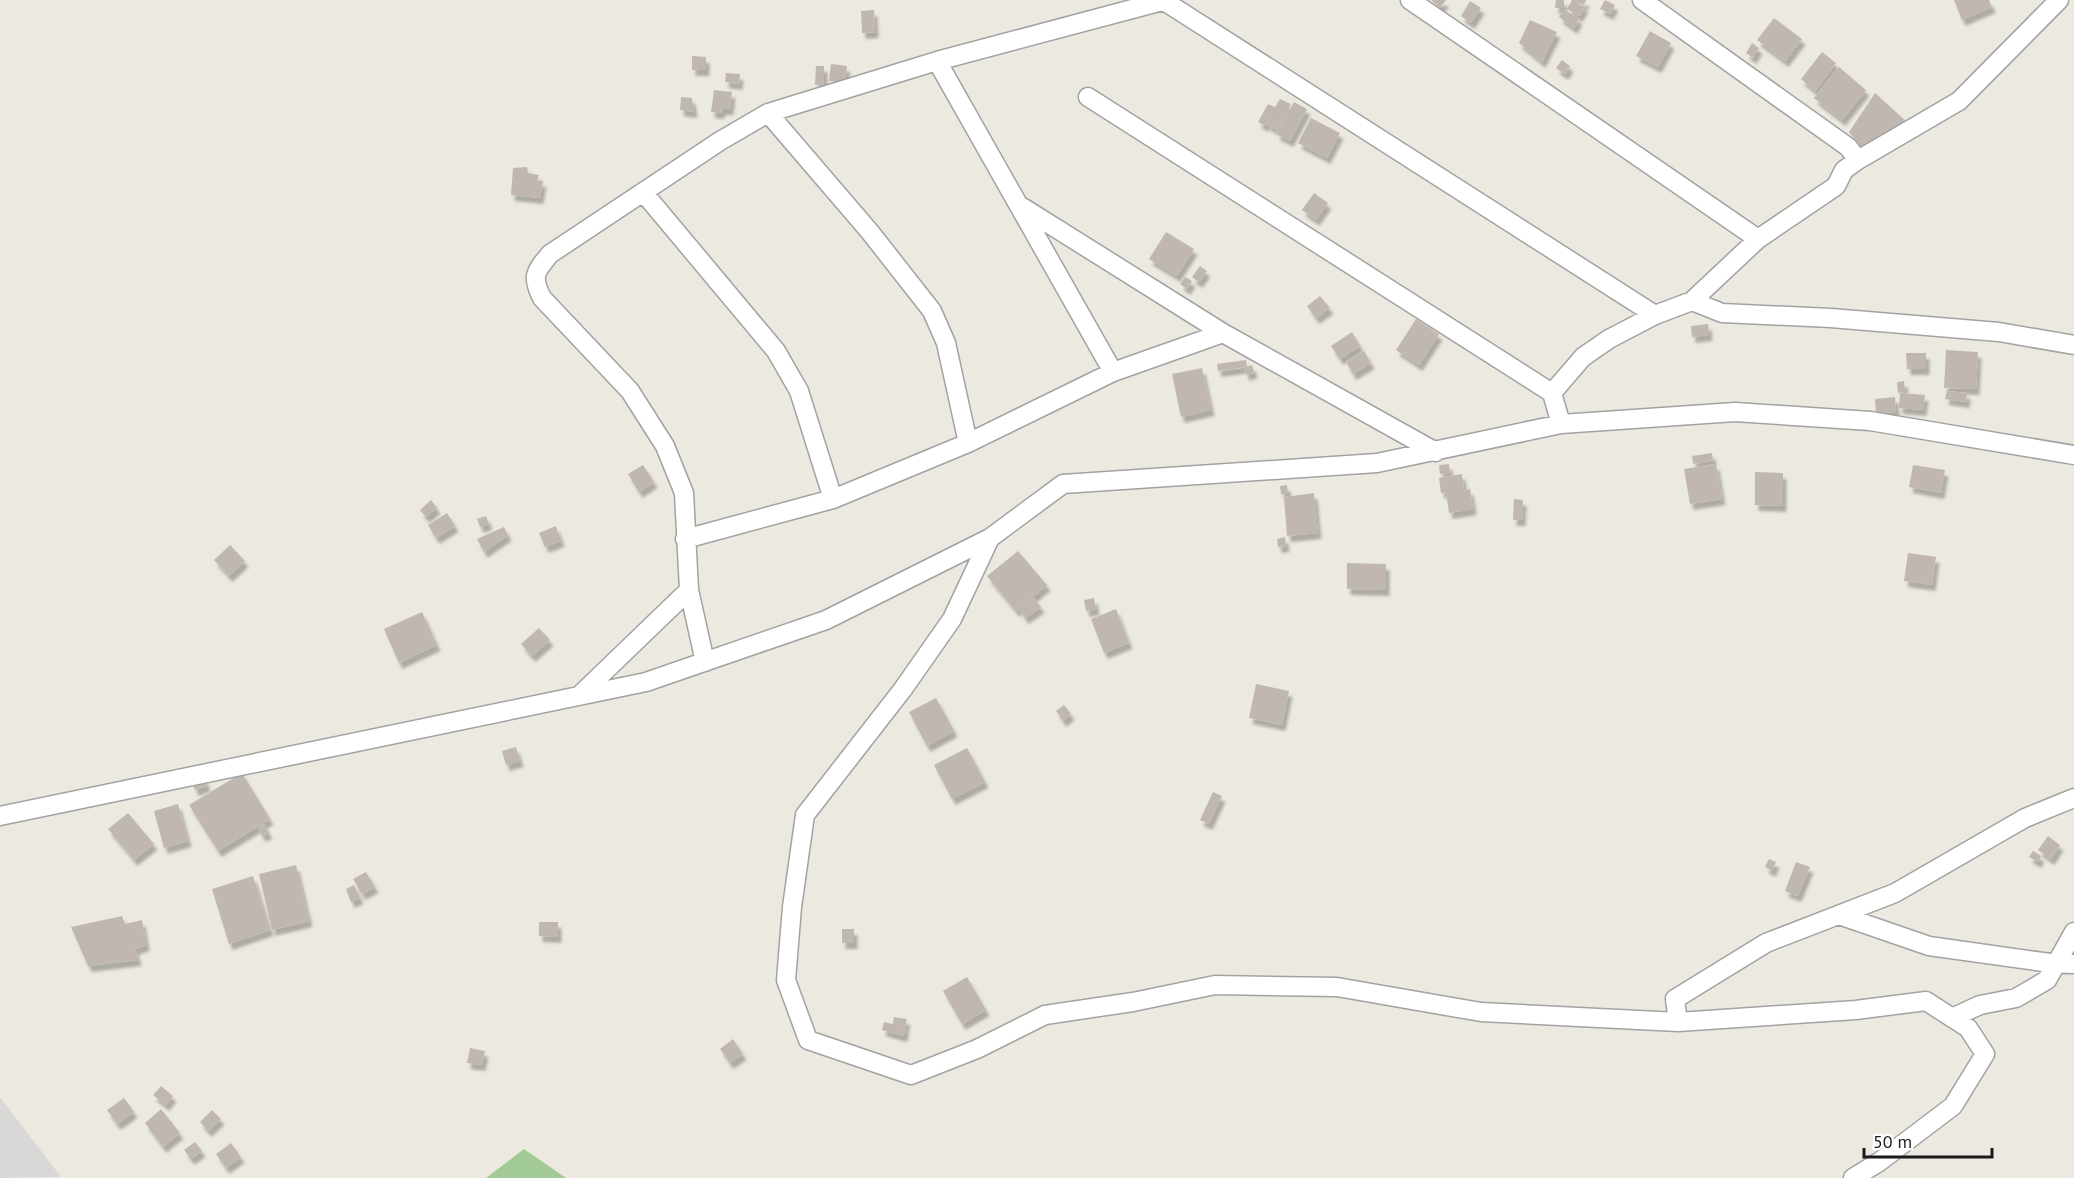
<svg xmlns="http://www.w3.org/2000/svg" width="2074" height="1178" font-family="'PT Sans',sans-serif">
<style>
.residential{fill:#d9d8d7}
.forest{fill:#a1ca96}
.building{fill:#c0b8b0;filter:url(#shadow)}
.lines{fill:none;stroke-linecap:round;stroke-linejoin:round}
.minor-casing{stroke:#a2a2a2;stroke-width:21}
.minor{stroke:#fff;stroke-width:18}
</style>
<defs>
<filter id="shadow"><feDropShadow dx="3.5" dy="6" stdDeviation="1.5" flood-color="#0004"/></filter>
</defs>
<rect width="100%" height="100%" fill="#ece9e0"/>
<path class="residential" d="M0 1097 61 1177 0 1178Z"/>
<path class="forest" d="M524 1149 566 1178H486Z"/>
<path class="building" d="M1431 0H1446L1440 8Z
M1556 0H1564V8H1555Z
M1572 0H1586L1584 5 1576 2 1585 7 1579 16 1567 9Z
M1605 0 1615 5 1610 14 1600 9Z
M1954 0H1989L1992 7 1962 20Z
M1470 1 1481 8 1471 23 1461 16Z
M1564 9 1579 19 1574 28 1559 17Z
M874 10 875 32 862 33 861 11Z
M1774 18 1802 39 1785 61 1757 40Z
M1530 20 1557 32 1542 62 1519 43Z
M1650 31 1671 43 1658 67 1636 56Z
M1752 43 1759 48 1753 58 1746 53Z
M1822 52 1836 63 1815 91 1801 79Z
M692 56 706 57V70H692Z
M1562 60 1570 66 1565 74 1556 68Z
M831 64 847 66 845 82 829 81Z
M816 66H824V85H815Z
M1839 67 1866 90 1842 120 1814 98Z
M726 73 740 74 739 84 725 82Z
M714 90 732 92 730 109H723L720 113 711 112Z
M1875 93 1908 123 1866 152 1849 132Z
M681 97 692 98 694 112 680 110Z
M1280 99 1291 104 1277 130 1267 125 1272 112 1265 126 1258 122 1268 104 1275 107Z
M1294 102 1307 109 1290 141 1276 134Z
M1311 118 1340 133 1327 158 1298 143Z
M527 167 528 173 539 175 537 181H543L540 198 511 195 513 168Z
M1314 193 1328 203 1316 220 1302 210Z
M1166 232 1194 249 1177 276 1149 259Z
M1200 266 1207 271 1199 282 1192 277Z
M1185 277 1192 281 1187 289 1180 284Z
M1320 296 1330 308 1316 318 1307 306Z
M1416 319 1439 334 1419 365 1396 350Z
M1708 324 1709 335 1692 337 1691 326Z
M1352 332 1360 346 1340 359 1331 346Z
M1946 350 1978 352 1976 389 1944 388Z
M1364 351 1371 363 1353 374 1346 362Z
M1906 353H1926V369H1907Z
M1246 360 1247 367 1218 371 1217 364Z
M1252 365 1254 372 1246 375 1244 368Z
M1202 368 1211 410 1181 417 1172 374Z
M1904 381 1905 392 1898 393 1897 382Z
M1947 391 1967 393 1966 402 1945 399Z
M1900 393 1925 395 1923 410 1899 408Z
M1895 397 1896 412 1876 413 1875 399Z
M1712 453 1713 460 1693 464 1692 456Z
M1449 464 1450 473 1440 474 1439 465Z
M1716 464 1722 499 1690 504 1684 469Z
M643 465 654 482 639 492 628 474Z
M1913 465 1945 470 1941 493 1909 487Z
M1755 472 1783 473V506L1755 505Z
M1462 474 1464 490 1470 489 1473 509 1449 513 1446 492 1441 493 1439 478Z
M1287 485 1288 494H1281L1280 486Z
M1314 493 1318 533 1287 536 1284 497Z
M1514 499 1523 500 1522 520H1513Z
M431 500 437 508 426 517 420 510Z
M447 513 455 526 436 538 428 525Z
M486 516 489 524 480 527 477 519Z
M556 526 561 541 545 547 539 533Z
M504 527 508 535 484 552 477 539Z
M1285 537 1286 546 1278 547 1277 539Z
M230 545 245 561 229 576 214 560Z
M1018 551 1047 585 1016 611 987 576Z
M1908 553 1936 557 1932 585 1904 581Z
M1347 563 1386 564V590L1347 589Z
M1034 598 1041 607 1025 618 1019 609Z
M1094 598 1096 609 1086 611 1084 600Z
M1116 609 1129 643 1104 653 1091 619Z
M422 612 437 645 399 663 384 629Z
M539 628 550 640 532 656 521 644Z
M1256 684 1289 691 1282 725 1249 718Z
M936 698 954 731 927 746 909 712Z
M1064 705 1071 714 1063 721 1056 711Z
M516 747 520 761 506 765 502 751Z
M967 748 985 782 952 799 934 765Z
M242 773 270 819 218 851 189 805Z
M204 777 207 786 195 790 192 782Z
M1213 792 1222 796 1209 824 1200 820Z
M178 804 188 841 164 848 154 811Z
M128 813 154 844 134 860 108 829Z
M264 824 269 833 262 836 258 828Z
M2048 836 2060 845 2051 859 2038 850Z
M2033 851 2041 856 2038 862 2029 857Z
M1769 859 1776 862 1772 871 1765 867Z
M1796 862 1810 867 1798 896 1785 891Z
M296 865 309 921 272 930 259 874Z
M366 872 375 887 362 894 353 879Z
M253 876 270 930 229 944 212 889Z
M354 885 360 898 351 902 346 889Z
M122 916 125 924 142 920 146 945 135 949 138 960 88 966 71 927Z
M539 922H558V937L539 936Z
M842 929H854V943H842Z
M967 977 986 1010 962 1024 943 991Z
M894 1017 907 1019 905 1027 897 1025 906 1028 903 1036 882 1030 884 1022 893 1024Z
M733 1039 743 1054 730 1063 720 1049Z
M470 1048 485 1051 482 1065 467 1063Z
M161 1086 173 1096 166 1105 153 1095Z
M124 1098 134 1112 117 1124 107 1110Z
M161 1109 180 1133 163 1147 145 1123Z
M212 1110 221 1119 208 1131 200 1122Z
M195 1142 202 1151 191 1159 184 1150Z
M231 1143 241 1157 226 1168 216 1154Z"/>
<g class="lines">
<g class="minor-casing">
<path id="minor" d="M1410 0 1758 239
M1164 1 1655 315
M937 61 1113 372
M1088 97 1552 393
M768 113 870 232 932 311 946 343 968 443
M1858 160 1959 101 2059 0
M643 192 776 351 799 391 833 499
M1019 205 1223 333 1436 452
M1692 301 1722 313 1831 318 1999 332 2074 345
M1561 424 1552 393 1583 357 1609 339 1655 315 1692 301 1758 239 1836 186 1844 170 1858 160 1848 147 1642 0
M990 538 952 619 903 689 805 815 792 907 786 980 808 1040 911 1075 977 1049 1045 1015 1133 1002 1215 985 1337 987 1481 1012 1678 1022 1856 1010 1926 1001 1968 1028 1985 1054 1953 1106 1879 1162 1853 1178
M685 539 833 499 968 443 1113 372 1223 333
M705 662 689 590 684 493 665 446 630 391 542 298C531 276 535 272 550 254L720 141 768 113 937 61 1166 0
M580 695 689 590
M0 816 646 682 826 620 990 538 1063 484 1377 463 1561 424 1735 412 1870 421 2074 455
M1839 915 1929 946 2050 963 2074 964
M1952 1018 1980 1005 2016 998 2047 980 2074 932
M1678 1022 1675 999 1766 943 1895 893 2025 818 2074 798"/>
</g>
<use href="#minor" class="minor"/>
</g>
<path d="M1864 1148v9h128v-9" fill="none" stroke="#1b1b1b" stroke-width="3"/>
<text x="1873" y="1148" font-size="18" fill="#1b1b1b" stroke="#ffffff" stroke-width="4.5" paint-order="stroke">50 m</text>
</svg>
